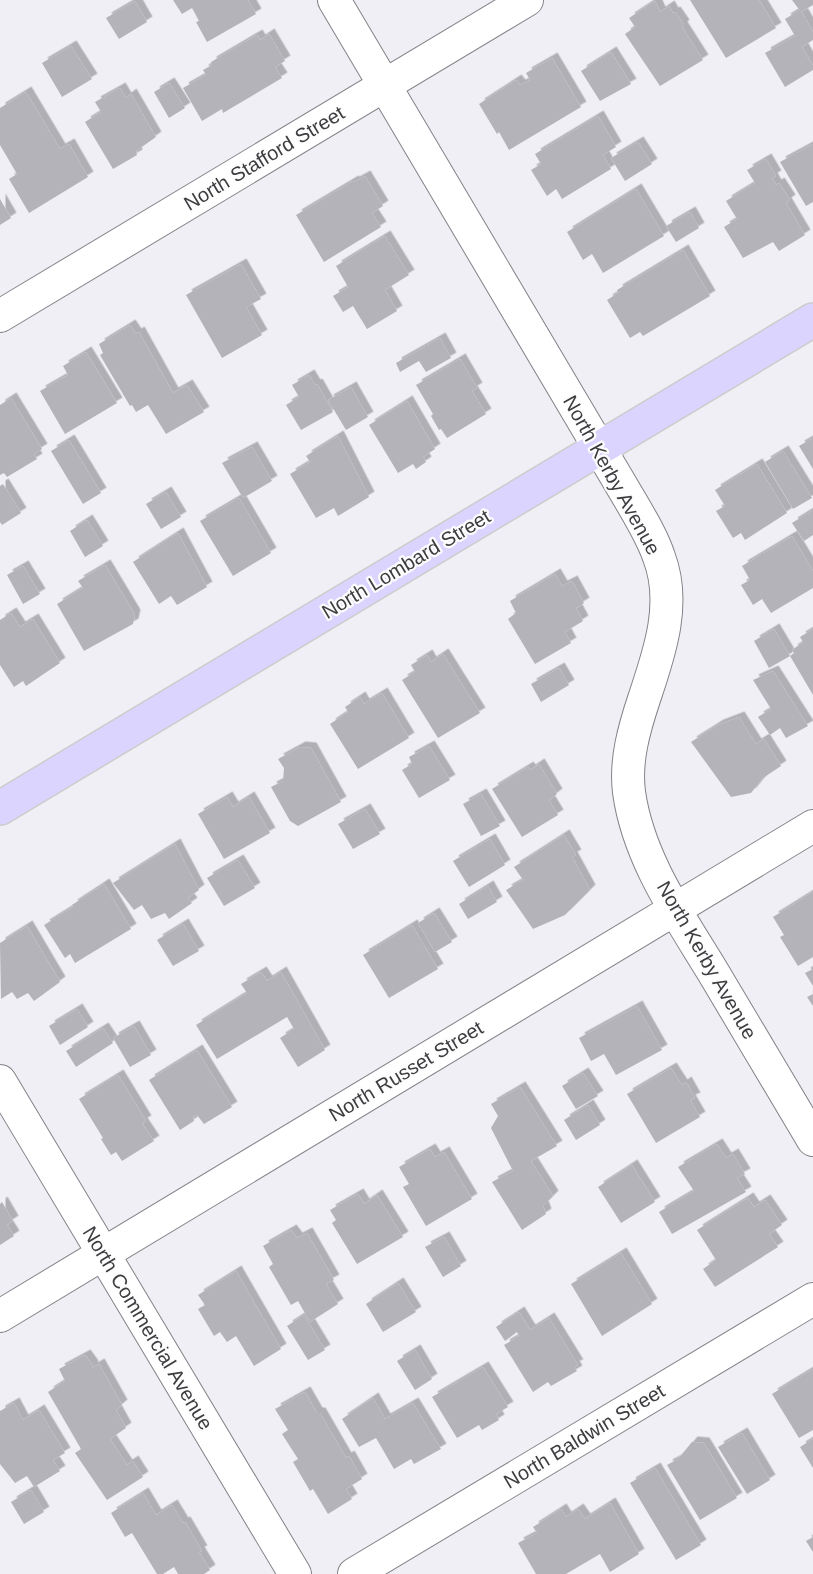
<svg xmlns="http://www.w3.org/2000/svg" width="813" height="1574" font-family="Helvetica,sans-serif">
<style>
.building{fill:#b4b3ba;filter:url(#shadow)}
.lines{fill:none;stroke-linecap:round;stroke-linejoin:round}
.street-casing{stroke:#838288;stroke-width:34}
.primary-casing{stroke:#cdcccd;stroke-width:36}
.street{stroke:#fff;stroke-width:32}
.primary{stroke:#dbd4fe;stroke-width:33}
.labels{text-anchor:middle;stroke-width:4.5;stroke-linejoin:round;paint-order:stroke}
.street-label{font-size:20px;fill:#3d3c3f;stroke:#fdfdfe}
</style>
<defs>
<filter id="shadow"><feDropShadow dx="5.5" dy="-5.5" stdDeviation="0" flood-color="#0004"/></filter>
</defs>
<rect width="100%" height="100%" fill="#f0eff5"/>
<path class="building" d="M173 0H248L256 14 207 42 196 22 199 21 192 8 182 14Z
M690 0H759L776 28 726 58Z
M792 0H813V5L801 12Z
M135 1 147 22 119 39 106 18Z
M655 1 660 12 669 6 673 13 675 12 684 25 682 27 703 60 660 86 625 34 635 27 629 18Z
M798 11H801L813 32V40L802 47 813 66V70L785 87 765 53 795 36 785 19Z
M269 34 285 61 275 67 282 78 223 113 222 109 202 121 183 88 206 75 203 70 212 65 211 62 257 35 260 40Z
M71 46 92 79 62 97 42 63Z
M611 52 631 84 600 101 581 71Z
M552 58 581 107 509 150 499 132 497 134 479 104 516 80 520 85 530 80 526 73Z
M169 83 185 108 169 118 154 92Z
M120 88 126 98 131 94 156 137 136 151 137 155 113 169 85 122 101 112 95 102Z
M26 92 60 149 69 144 88 177 29 213 9 179 17 174 0 145V108Z
M598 116 616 147 603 155 611 169 562 199 556 189 547 196 531 170 541 164 535 154Z
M638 142 652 164 625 181 611 158Z
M813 144V202L806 206 780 162Z
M766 159 776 176 772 178 776 185 779 183 790 200 786 203 805 235 779 251 773 242 743 258 724 227 737 219 726 201 755 183 747 170Z
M365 176 383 206 372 213 381 227 324 262 296 215 353 181 354 182Z
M636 189 664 236 603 273 592 254 583 260 567 232Z
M0 199 11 218 0 225Z
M690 212 699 228 676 242 666 226Z
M385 236 409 275 385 290 397 311 367 329 353 306 343 312 333 296 348 287 336 266Z
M683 250 710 296 643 336 640 332 630 338 607 300 618 293 617 290Z
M241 264 261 299 246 307 262 335 222 358 186 295Z
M130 325 136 334 139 332 173 393 187 385 204 412 166 434 148 405 136 412 132 405 130 406 100 355 103 353 99 344Z
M440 338 451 358 426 372 419 361 400 372 396 363Z
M86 352 117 403 65 434 40 391 68 375 63 366Z
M460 359 477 388 472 391 486 414 447 438 441 429 439 430 431 416 433 414 416 385Z
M309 375 315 385 317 384 333 412 301 430 286 405 299 397 292 385Z
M351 387 368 417 346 430 328 400Z
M11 398 42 449 34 454 37 459 7 477 4 473 0 475V405Z
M407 401 435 449 423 457 426 462 416 469 413 464 398 473 369 425Z
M338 436 369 497 338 516 334 508 316 518 290 474 310 462 306 456Z
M813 438V469L799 446Z
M69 440 101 493 83 504 51 451Z
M252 447 272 481 243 498 222 463Z
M783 451 812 498 793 509 765 462Z
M757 464 787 513 745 540 741 533 733 538 716 511 725 506 715 490Z
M3 484 21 513 2 525 0 522V486Z
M166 492 181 517 161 529 146 504Z
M239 498 271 553 233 576 200 521Z
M813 510V535L804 541 792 523Z
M87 520 103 546 85 557 70 531Z
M178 533 207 587 177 605 171 596 159 604 133 562Z
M792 536 813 571V588L771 613 762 599 753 605 741 585 750 580 742 566Z
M105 565 135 615 133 624 84 651 57 604 83 588 78 581Z
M23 566 40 594 23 604 7 575Z
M555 574 562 586 572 581 584 603 576 608 583 621 565 632 571 643 535 664 508 619 516 613 510 601Z
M11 613 20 627 33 619 60 663 26 686 23 681 14 687 0 665V620Z
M774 629 790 656 769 668 754 641Z
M813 629V695L790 656 794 653 792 650 803 642 800 637Z
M443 654 480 713 438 738 402 680 415 672 411 665 427 655 431 662Z
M559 668 569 685 541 702 531 684Z
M773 671 808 726 786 738 780 728 770 735 758 717 771 709 753 680Z
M382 693 409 738 358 769 330 724 348 712 345 707 360 697 364 704Z
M739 717 756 744 764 739 781 766 763 778 751 793 731 797 691 742 718 725Z
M429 746 450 780 419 798 402 770 412 764 409 757Z
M300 747 311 748 341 802 298 826 290 821 271 787 283 781 284 768 278 759Z
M539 764 557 794 549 800 558 815 522 837 492 789 528 767 530 770Z
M481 794 500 826 481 836 463 804Z
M227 797 233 807 249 797 270 833 224 859 198 814Z
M365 809 380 834 353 849 338 824Z
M564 835 576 855 572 857 590 890 565 915 533 929 506 890 523 880 514 867Z
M490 839 505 865 469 887 453 861Z
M175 844 199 890 188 898 192 903 169 919 165 913 151 919 142 905 134 910 113 883Z
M238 860 255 888 224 906 207 878Z
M104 884 131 929 75 963 70 954 65 958 44 925 73 907 72 905Z
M488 886 497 902 468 919 459 904Z
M813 892V957L798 966 780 937 784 935 773 917Z
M434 913 452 942 435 952 418 923Z
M183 924 199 951 173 966 157 940Z
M412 925 438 969 389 998 363 955Z
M27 926 60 982 34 1001 28 993 17 999 12 992 1 999 0 943Z
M813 969V986L805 973Z
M261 972 267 981 281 972 325 1050 298 1067 280 1038 294 1029 287 1017 217 1059 196 1025 247 993 241 984Z
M813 994V1006L807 997Z
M637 1006 662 1050 616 1075 604 1054 591 1061 579 1038Z
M77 1009 88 1027 60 1045 49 1026Z
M134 1026 151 1055 130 1067 113 1038Z
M103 1028 113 1043 76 1067 66 1051Z
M197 1050 232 1107 204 1124 197 1115 193 1117 194 1121 180 1130 149 1080Z
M671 1068 682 1085 686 1082 695 1098 690 1100 700 1117 656 1143 627 1094Z
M583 1073 598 1096 576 1109 562 1086Z
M118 1075 146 1121 142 1123 154 1141 122 1161 116 1152 111 1155 101 1139 103 1138 79 1099Z
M520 1087 557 1146 531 1161 553 1196 543 1206 546 1214 522 1230 492 1182 513 1171 491 1128 498 1116 491 1104Z
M588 1105 600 1125 576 1140 564 1120Z
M717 1144 726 1158 733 1154 745 1174 737 1178 746 1192 672 1234 659 1212 694 1191 678 1167Z
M430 1149 435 1157 444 1152 472 1199 426 1226 403 1187 409 1184 399 1167Z
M632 1165 655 1202 621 1223 598 1187Z
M358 1194 364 1204 377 1195 403 1237 357 1264 332 1223 336 1220 330 1210Z
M748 1198 754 1207 765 1200 782 1225 769 1234 778 1247 715 1287 703 1269 716 1260 697 1230Z
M2 1202 13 1221 7 1225 14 1236 0 1245V1204Z
M291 1230 297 1238 307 1233 334 1280 326 1284 338 1304 310 1322 298 1301 291 1305 269 1267 273 1264 263 1246Z
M444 1237 461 1266 443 1277 425 1247Z
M621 1253 652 1304 602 1336 571 1284Z
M236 1271 281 1349 254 1366 236 1336 227 1342 220 1332 214 1336 198 1309 205 1305 198 1295Z
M398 1283 416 1312 383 1332 366 1304Z
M519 1312 530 1330 549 1318 578 1365 574 1366 577 1371 551 1386 548 1382 533 1392 504 1345 519 1336 517 1332 505 1341 496 1327Z
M304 1315 325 1350 308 1360 287 1326Z
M415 1350 432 1379 415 1390 397 1361Z
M85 1355 93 1366 92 1368 99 1364 122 1405 116 1410 126 1428 110 1439 127 1465 133 1461 143 1477 107 1500 75 1453 81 1449 48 1392 65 1381 59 1369Z
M483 1367 508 1407 496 1414 499 1420 482 1430 479 1425 457 1438 432 1397Z
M813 1369V1430L799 1438 772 1394Z
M305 1392 317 1413H320L346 1458 349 1456 362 1479 346 1489 352 1499 328 1514 313 1489 310 1491 293 1462 298 1459 282 1434 288 1430 275 1409Z
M373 1398 385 1419 413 1403 441 1449 414 1464 411 1459 394 1469 376 1438 359 1447 342 1419Z
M14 1403 23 1420 39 1410 65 1453 53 1460 60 1471 34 1487 27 1476 15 1483 0 1464V1411Z
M742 1433 770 1480 747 1494 718 1447Z
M813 1439V1468L800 1447Z
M692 1442 704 1443 737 1498 700 1520 667 1465 678 1459Z
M655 1468 701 1545 676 1560 630 1483Z
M31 1490 44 1512 24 1524 11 1502Z
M143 1493 156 1515 172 1505 183 1523 185 1522 202 1551 199 1552 210 1570 204 1574H178L174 1567 163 1574H157L132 1533 125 1537 111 1513Z
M610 1503 639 1554 610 1572 600 1554 566 1574H536L518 1543 537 1533 533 1527 561 1509 566 1517 578 1509 585 1519Z
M813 1537V1552L806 1541Z"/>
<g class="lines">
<g class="street-casing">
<path id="street" d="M334 0 633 505C643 522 653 539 659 557 677 604 659 654 644 699 634 729 625 761 629 792 638 858 679 916 713 972 746 1028 780 1084 813 1140
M0 316 527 0
M0 1081 295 1574
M0 1316 813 826
M354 1574 813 1299"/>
</g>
<g class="primary-casing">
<path id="primary" d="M0 808 813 320"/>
</g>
<use href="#street" class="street"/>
<use href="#primary" class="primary"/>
</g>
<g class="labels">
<g class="street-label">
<text transform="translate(264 158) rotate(-31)" y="7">North Stafford Street</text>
<text transform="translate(612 475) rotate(61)" y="7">North Kerby Avenue</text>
<text transform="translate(406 564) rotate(-31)" y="7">North Lombard Street</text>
<text transform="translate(707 960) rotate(60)" y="7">North Kerby Avenue</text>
<text transform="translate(406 1071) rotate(-31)" y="7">North Russet Street</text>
<text transform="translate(148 1328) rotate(59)" y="7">North Commercial Avenue</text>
<text transform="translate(584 1436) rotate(-31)" y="7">North Baldwin Street</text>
</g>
</g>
</svg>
